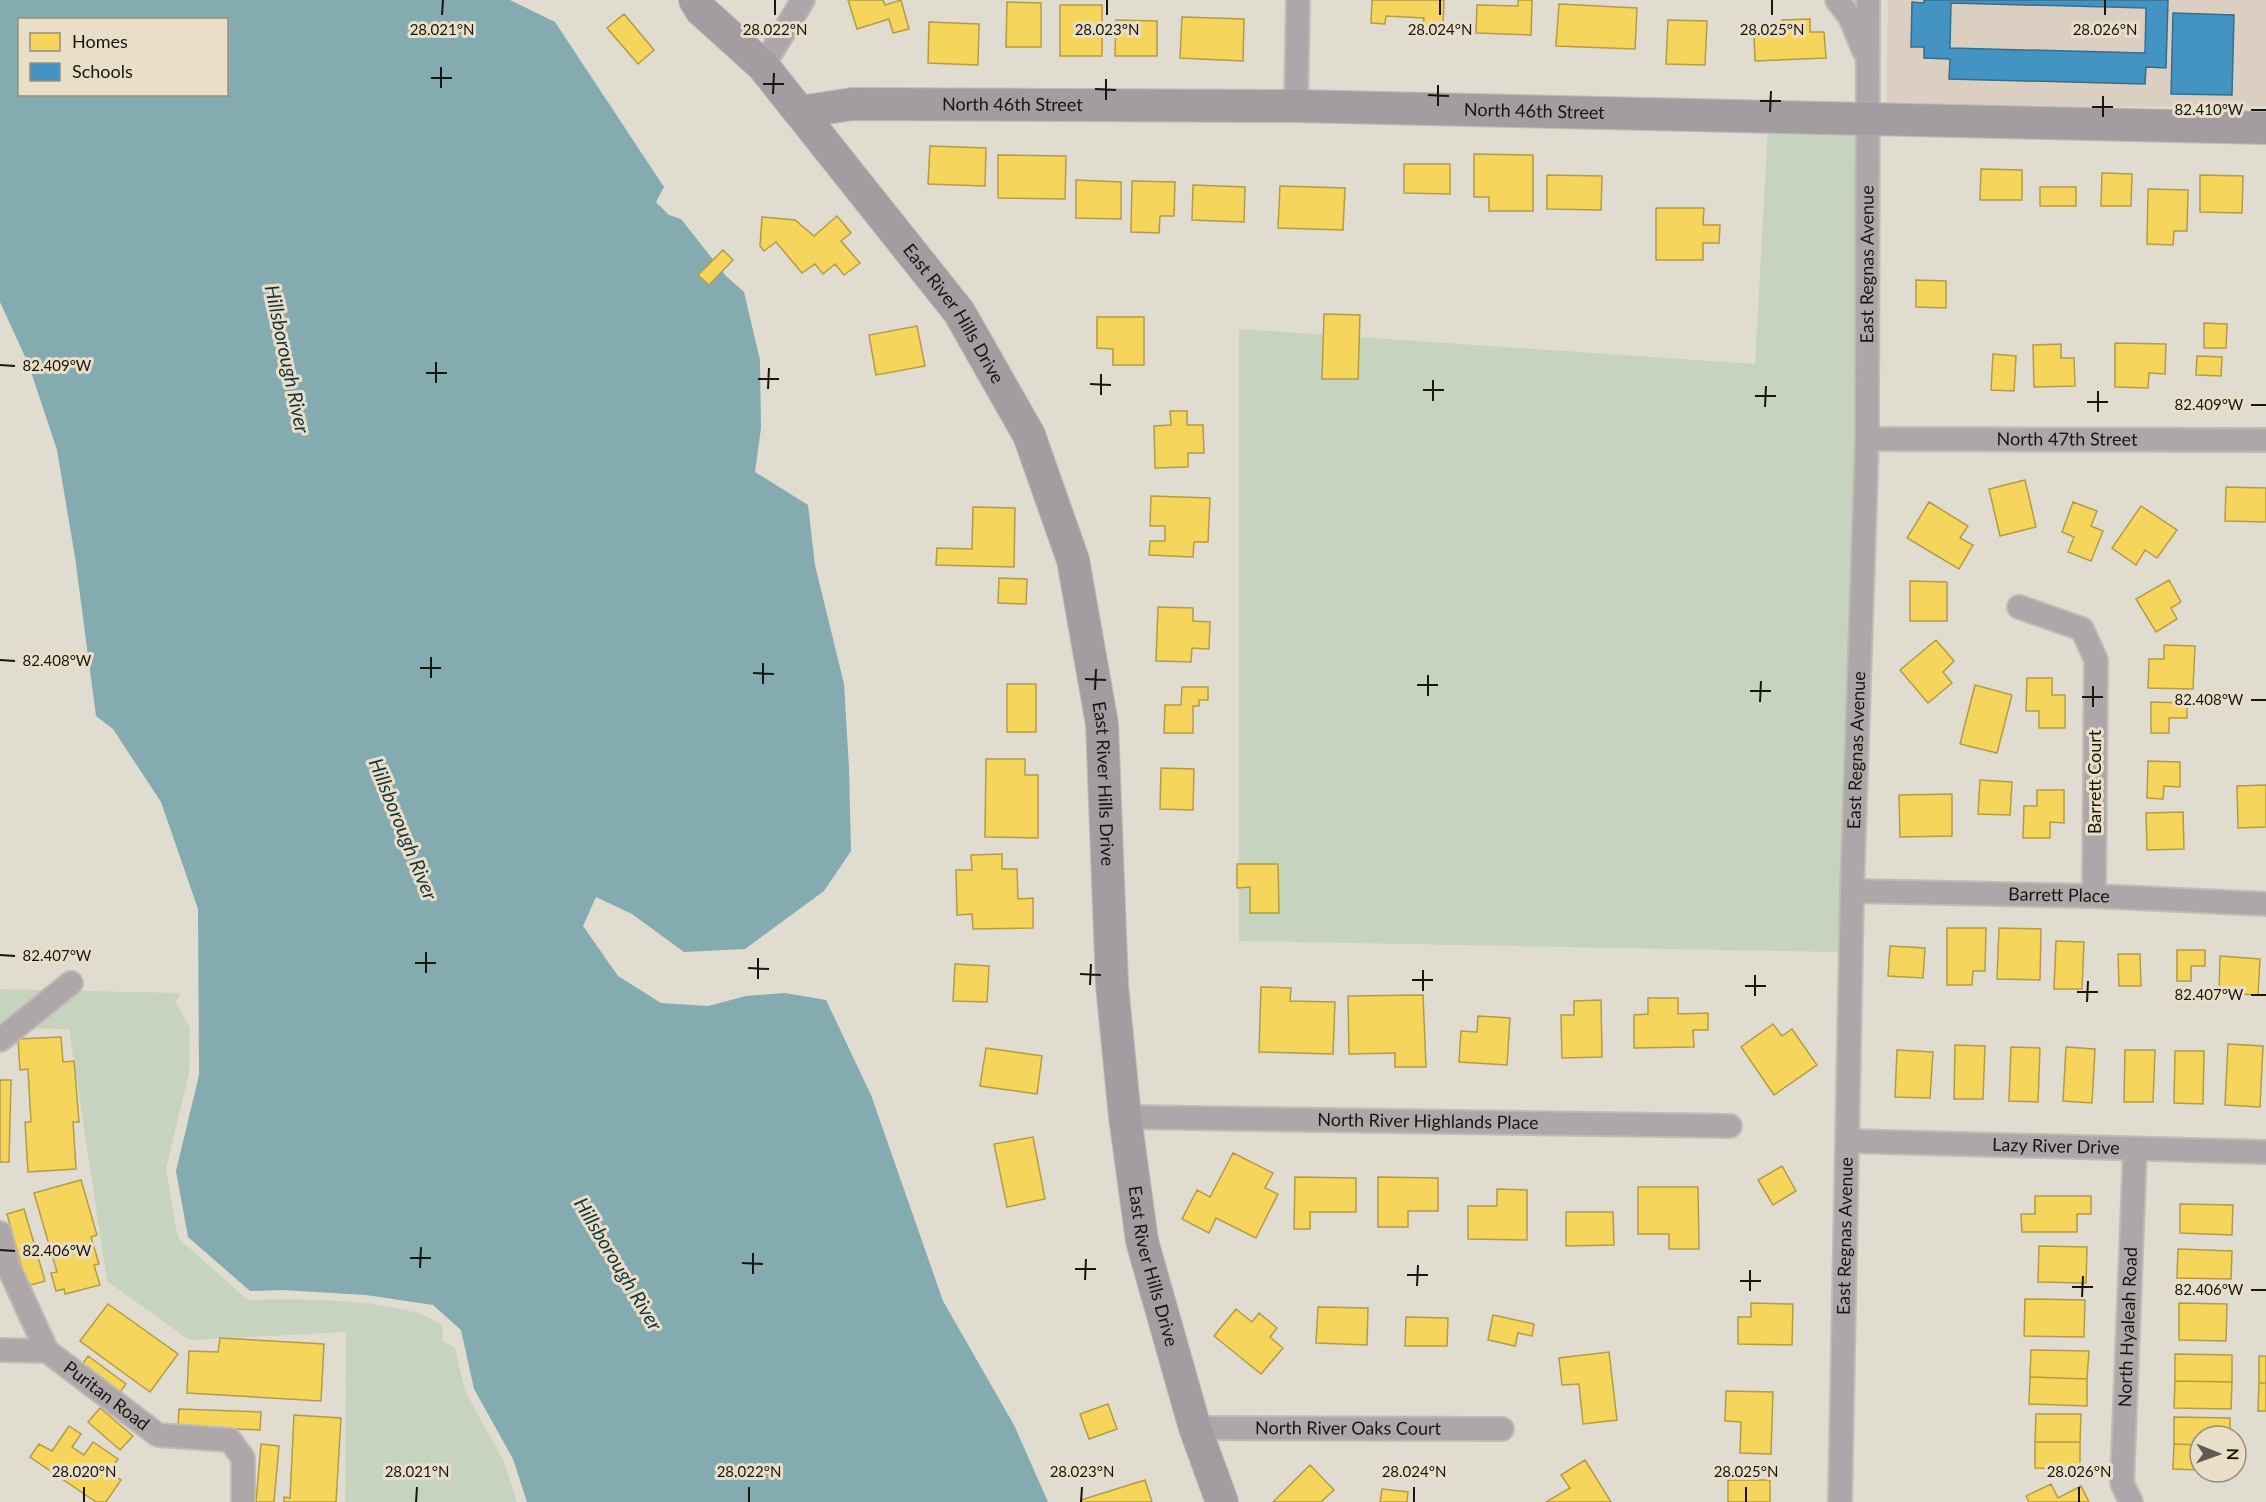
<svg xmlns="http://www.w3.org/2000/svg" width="2266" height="1502" font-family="Lato,sans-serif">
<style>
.education{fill:#dbcfc1}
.green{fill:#c6d4bf}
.water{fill:#83abb0;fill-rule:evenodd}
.homes{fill:#f6d55c;stroke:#b49c45;stroke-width:1.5}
.schools{fill:#4393c3;stroke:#366e8d;stroke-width:1.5;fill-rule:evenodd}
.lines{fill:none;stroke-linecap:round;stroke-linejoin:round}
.street-casing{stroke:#bfbbb3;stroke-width:26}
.secondary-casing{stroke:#bfbbb3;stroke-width:34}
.street{stroke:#ada7aa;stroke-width:22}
.secondary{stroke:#a39ca0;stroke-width:32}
.ticks{fill:none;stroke:#19160e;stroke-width:2}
.labels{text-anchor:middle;stroke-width:6;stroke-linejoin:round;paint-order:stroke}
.street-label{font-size:18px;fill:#19160e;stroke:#e9dfc8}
.water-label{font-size:20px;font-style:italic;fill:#16343a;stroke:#e9dfc8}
.ticks-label{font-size:15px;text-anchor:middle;fill:#19160e;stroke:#e9dfc8;stroke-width:6;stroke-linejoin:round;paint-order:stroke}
</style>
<rect width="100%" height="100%" fill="#e1dcd0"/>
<path class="education" d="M1888 0H2266V106L1886 108Z"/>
<path class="green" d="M1768 127 1858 129 1855 439 1839 952 1239 941V329L1755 364Z
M0 989 180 993 176 1003 190 1028 189 1074 166 1169 178 1238 248 1300C292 1298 411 1298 443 1326V1341L455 1348 465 1391 504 1462 517 1502H345L346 1332 189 1340 107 1281 69 1029 0 1028Z"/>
<path class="water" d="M0 0H510L555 22 664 187 656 202 669 215 681 219 726 276 744 292 760 360 761 428 755 472 808 505 815 565 844 684 849 768 851 851 824 891 745 949 684 952 632 914 596 897 583 926 618 976 661 1003 708 1006 746 996 785 993 826 1000 871 1095 943 1301 1014 1425 1048 1502H527L513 1459 474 1389 461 1330 433 1305 366 1295 282 1290 250 1291 188 1237 176 1171 199 1075 198 909 161 802 113 729 96 716 75 557 57 450 28 363 0 302ZM20 20H226V94H20Z"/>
<path class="homes" d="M848 0H883L885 5 901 0 909 29 893 33 889 19 857 29Z
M1372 0H1444L1443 26 1423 25 1424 18 1386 16 1385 24 1371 23Z
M1518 0H1532L1531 35 1476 33 1477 5 1518 6Z
M1007 2 1041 3V47H1006Z
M1559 4 1637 8 1635 49 1556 46Z
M1060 5H1102V56H1060Z
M624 14 654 50 638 64 607 28Z
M1182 17 1244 19 1243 61 1180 58Z
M1810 19V32H1824L1826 58 1755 61 1754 35 1782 34V20Z
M1116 20 1157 21V56H1115Z
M1668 20 1707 21 1705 65 1666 64Z
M929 22 979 24 978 65 928 63Z
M930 146 986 148 985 186 928 184Z
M1474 154 1533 155V211H1489V197H1474Z
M998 155 1066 156 1065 199 998 198Z
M1404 164H1450V194L1404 193Z
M1981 169 2022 170V200H1980Z
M2102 173 2132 174 2131 206H2101Z
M1547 175 1602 176 1601 210 1547 209Z
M2200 175 2243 176 2242 213 2200 212Z
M1076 180 1121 182V219L1076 218Z
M1132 181 1175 182 1174 216H1160L1159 233 1131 232Z
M1193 185 1245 187 1244 222 1192 220Z
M1280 186 1345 188 1343 230 1278 228Z
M2040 187H2076V206H2040Z
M2148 189 2188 190 2187 231H2174L2173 245 2147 244Z
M1656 208H1704L1703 225H1720L1719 243H1703V260H1656Z
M837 216 851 233 841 241 860 263 844 275 835 264 823 274 815 264 802 273 776 242 764 251 760 246 762 217 795 220 814 236Z
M723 250 733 260 709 285 698 275Z
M1916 280 1946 281V308L1916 307Z
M1324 314 1360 315 1358 379H1322Z
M1097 317H1144V365H1113V349L1097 348Z
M2204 323 2227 324 2226 348H2204Z
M917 326 925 366 876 375 869 335Z
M2115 343 2166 344 2165 374 2149 373 2148 388 2115 387Z
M2061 344V358H2074L2075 386 2034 387 2033 345Z
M1993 354 2016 356 2014 391 1991 390Z
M2197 356 2222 357 2221 376 2196 375Z
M1170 411H1187V425H1203L1204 453H1188V467L1155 468 1154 426 1171 425Z
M2025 480 2036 527 2000 536 1989 489Z
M2226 487 2266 488V522L2225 521Z
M1151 496 1210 498 1208 542H1194L1193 557 1149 555 1150 541H1165V526H1150Z
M1929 502 1968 526 1960 538 1973 545 1959 569 1907 538Z
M2073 502 2097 511 2091 526 2103 531 2091 561 2068 552 2074 537 2062 532Z
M2141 506 2177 530 2157 558 2145 550 2136 565 2112 548Z
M973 507 1015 508 1014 567 936 565 937 548 972 549Z
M999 578 1027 579 1026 604 998 603Z
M2169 580 2181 602 2171 608 2177 619 2156 632 2136 599Z
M1910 581 1947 582V621H1910Z
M1158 607 1193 608V621L1210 622 1209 649 1192 648 1191 662 1156 661Z
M1936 640 1954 661 1943 672 1952 683 1928 703 1900 670Z
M2164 645 2195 646 2193 689 2148 688 2149 659H2164Z
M2027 678H2052V695H2065V728H2039V711H2026Z
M1007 684H1036V732H1007Z
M1975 685 2012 695 1997 753 1960 744Z
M1182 687H1208V700H1199V706H1193V733H1164L1165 705H1181Z
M2151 702 2187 703V718H2169V733H2151Z
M986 759H1025V775H1038V838L985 837Z
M2148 761 2180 762V787L2164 786 2163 799 2147 798Z
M1161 768 1194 769 1193 810 1160 809Z
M1980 780 2012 782 2010 815 1978 814Z
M2266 785V827L2238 828 2237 786Z
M2037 790H2064V823L2050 822V838H2023L2024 806H2037Z
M1952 794V836L1900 837 1899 795Z
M2183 812 2184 849 2147 850 2146 813Z
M1002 854V869H1017L1018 899 1033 898V928L973 929 972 914 957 915 956 870H972L971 855Z
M1237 864H1278L1279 913H1250V887L1237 888Z
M1947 928H1986L1985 971H1973L1972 985H1947Z
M1999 928 2041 929 2040 980 1997 979Z
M2056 941 2084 942 2082 989H2054Z
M1890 946 1925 948 1923 978 1888 976Z
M2177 950H2205V966H2191V981H2177Z
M2118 954H2140L2141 986H2119Z
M2220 956 2260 959 2258 995 2219 993Z
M955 964 989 966 987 1002 953 1001Z
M1261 987 1291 988 1290 1001 1335 1002 1333 1054 1259 1052Z
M1423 995 1426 1067H1395V1053L1349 1054 1348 996Z
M1648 998H1678V1014L1708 1013V1030H1693L1694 1047 1634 1048V1015L1648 1014Z
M1601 1000 1602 1057 1562 1058 1561 1015H1574V1001Z
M1478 1016 1510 1018 1507 1065 1459 1062 1461 1031 1477 1032Z
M1773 1024 1782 1036 1792 1029 1817 1065 1774 1095 1741 1047Z
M61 1037 63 1062 74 1061 79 1122H73L76 1169 28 1172 25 1122H31L28 1069 20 1070 18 1039Z
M2228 1044 2263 1046 2260 1107 2225 1105Z
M1955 1045 1985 1046 1983 1099H1954Z
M2011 1047 2040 1048 2038 1102 2009 1101Z
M2066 1047 2095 1049 2092 1103 2063 1101Z
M986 1048 1042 1056 1037 1094 980 1086Z
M1897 1050 1933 1052 1930 1098 1895 1097Z
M2125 1050H2155L2153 1102H2124Z
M2175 1051H2204L2203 1104 2174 1103Z
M0 1080H11L9 1162H0Z
M1033 1137 1045 1199 1007 1207 994 1144Z
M1233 1153 1273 1173 1265 1188 1278 1194 1256 1238 1216 1218 1209 1233 1182 1219 1197 1190 1210 1197Z
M1782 1166 1796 1191 1773 1205 1758 1180Z
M1295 1177 1356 1178V1212H1310V1229H1294Z
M1378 1177 1438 1178V1211H1408V1227H1378Z
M81 1180 97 1235 91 1237 99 1264 94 1265 100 1285 65 1294 64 1289 56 1291 51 1273 57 1272 34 1193Z
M1638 1187H1698L1699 1249H1669V1234H1638Z
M1497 1189 1527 1190V1240L1468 1239V1206H1497Z
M2035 1196H2091V1214H2077V1232H2022L2021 1214H2035Z
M2180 1204 2233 1205 2232 1235 2180 1233Z
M24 1209 45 1281 27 1286 7 1214Z
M1566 1212H1613L1614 1245 1566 1246Z
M2039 1246 2087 1247 2086 1283 2038 1282Z
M2178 1249 2232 1251 2231 1279 2177 1278Z
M2025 1299 2085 1300 2084 1337 2024 1336Z
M1751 1303 1793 1304 1792 1345 1738 1344V1317H1751Z
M2179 1303 2227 1304 2226 1341 2179 1340Z
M108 1304 178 1354 150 1392 80 1341Z
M1318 1307 1368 1308 1367 1345 1316 1343Z
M1236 1309 1252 1322 1259 1313 1277 1328 1270 1337 1283 1348 1261 1374 1214 1336Z
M1493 1315 1534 1324 1532 1336 1518 1333 1515 1346 1488 1340Z
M1406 1317 1448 1318 1447 1346H1405Z
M220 1338 324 1344 321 1401 187 1393 189 1351 218 1352Z
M2031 1350 2089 1351 2087 1379 2030 1377Z
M1609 1352 1617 1420 1583 1424 1579 1384 1562 1385 1559 1358Z
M2175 1354 2232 1355V1382L2175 1381Z
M88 1356 126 1384 116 1398 78 1371Z
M2259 1356H2266V1383H2259Z
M2030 1377 2087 1379V1406L2029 1404Z
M2175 1381 2232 1382 2231 1409 2174 1408Z
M2259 1383H2266V1411H2258Z
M1726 1391 1773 1392 1771 1454 1740 1453 1741 1422 1725 1421Z
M1108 1404 1117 1429 1089 1439 1080 1414Z
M100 1408 133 1436 120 1450 88 1422Z
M179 1409 261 1412 260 1430 178 1427Z
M2036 1414H2081L2080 1442H2035Z
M294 1415 341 1418 336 1502H284V1497L290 1498Z
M2174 1417 2230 1418V1436H2200V1445L2174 1444Z
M69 1426 81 1434 72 1447 84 1455 93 1442 118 1459 109 1472 121 1480 106 1502H96L30 1457 39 1444 52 1451Z
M2035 1442H2080V1469L2035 1468Z
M261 1444 279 1446 274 1502H256Z
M2174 1444 2200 1445V1470L2173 1469Z
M1585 1460 1611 1502H1546L1570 1488 1561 1475Z
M1310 1465 1334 1490 1321 1502H1273Z
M1145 1480 1152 1502H1082L1081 1500Z
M1728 1480H1770V1502H1728Z
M2051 1484 2058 1498 2081 1486 2089 1502H2029L2026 1496Z
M1382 1489 1408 1492 1407 1502H1380Z"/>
<path class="schools" d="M1924 0H2168L2166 68 2146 67 2145 84 1949 79 1950 59 1924 58V47H1911L1912 2 1924 3ZM1951 3 2146 8 2145 53 1950 48Z
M2173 13 2234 15 2232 95 2171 94Z"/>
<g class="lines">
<g class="street-casing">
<g id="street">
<path d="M1837 0 1850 17 1864 51"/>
<path d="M763 66 803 0"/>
<path d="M1296 106 1298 0"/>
<path id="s1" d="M1867 439 2266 440"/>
<path d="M2019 607 2082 629 2096 660 2094 896"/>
<path id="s2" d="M1852 891 2094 896 2266 904"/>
<path d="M0 1040 71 983"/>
<path id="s3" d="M1125 1117 1730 1126"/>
<path id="s4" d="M1848 1141 2266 1152"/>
<path id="s5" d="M0 1233 8 1266 47 1351 158 1435 230 1440 243 1458V1502"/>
<path d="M0 1350 47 1351"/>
<path id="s6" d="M1195 1428 1502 1429"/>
<path id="s7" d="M1840 1502 1852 891 1867 439 1868 0"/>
<path id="s8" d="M2131 1502 2122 1483 2135 1149"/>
</g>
</g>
<g class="secondary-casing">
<g id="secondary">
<path id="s9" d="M695 0 701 10 763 66 959 312 1029 435 1073 560 1102 724 1112 985 1125 1117 1142 1241 1195 1428 1222 1502"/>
<path id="s10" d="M801 112 852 104 1296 106 2266 128"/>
</g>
</g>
<use href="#street" class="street"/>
<use href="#secondary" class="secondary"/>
</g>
<path class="ticks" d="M442 15 443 0M775 15V0M1107 15V0M1440 15V0M1772 15V0M2105 15V0M431 78H452M763 84H784M441 88V67M1095 89 1116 90M773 94 774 73M1428 95 1449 96M1106 100V79M1760 101H1781M1438 106V85M2092 107H2113M2251 110H2266M1770 112 1771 91M2103 117V96M0 365 15 366M426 373H447M758 379H779M436 383V362M1090 384 1111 385M768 389 769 368M1423 390H1444M1101 395V374M1755 396H1776M1433 401V380M2087 402H2108M2251 405H2266M1765 407 1766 386M2098 412V391M0 660 15 661M420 668H441M753 673 774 674M431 678V657M1085 679 1106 680M763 684V663M1417 685H1438M1095 690 1096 669M1750 691H1771M1428 696V675M2082 697H2103M2251 700H2266M1760 702 1761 681M2093 707V686M0 955 15 956M415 963H436M748 968 769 969M426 973V952M1080 974 1101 975M758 979V958M1412 980H1433M1090 985 1091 964M1745 986H1766M1423 991V970M2077 992H2098M2251 995H2266M1755 996V975M2087 1002 2088 981M0 1250 15 1251M410 1258H431M742 1263 763 1264M420 1268 421 1247M1075 1269H1096M753 1274V1253M1407 1275H1428M1085 1280 1086 1259M1740 1281H1761M1417 1286 1418 1265M2072 1287H2093M2251 1290H2266M1750 1291V1270M2082 1297 2083 1276M84 1502V1487M416 1502 417 1487M749 1502V1487M1081 1502 1082 1487M1414 1502V1487M1746 1502V1487M2079 1502V1487"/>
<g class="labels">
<g class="street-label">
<text dy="6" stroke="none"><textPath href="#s10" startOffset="212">North 46th Street</textPath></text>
<text dy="6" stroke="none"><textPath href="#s10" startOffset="734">North 46th Street</textPath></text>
<text dy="6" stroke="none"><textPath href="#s7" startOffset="1238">East Regnas Avenue</textPath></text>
<text dy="6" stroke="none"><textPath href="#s9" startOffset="408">East River Hills Drive</textPath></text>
<text dy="6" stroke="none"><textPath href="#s1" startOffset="200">North 47th Street</textPath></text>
<text dy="6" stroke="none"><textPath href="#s7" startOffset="752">East Regnas Avenue</textPath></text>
<text transform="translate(2095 782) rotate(-90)" y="6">Barrett Court</text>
<text dy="6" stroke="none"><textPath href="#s9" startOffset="910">East River Hills Drive</textPath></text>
<text dy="6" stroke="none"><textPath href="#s2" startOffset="207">Barrett Place</textPath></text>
<text dy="6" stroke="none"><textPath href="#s3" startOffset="303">North River Highlands Place</textPath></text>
<text dy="6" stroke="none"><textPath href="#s4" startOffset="208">Lazy River Drive</textPath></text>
<text dy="6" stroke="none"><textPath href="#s7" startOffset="266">East Regnas Avenue</textPath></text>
<text dy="6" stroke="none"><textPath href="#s9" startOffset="1396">East River Hills Drive</textPath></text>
<text dy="6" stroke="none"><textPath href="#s8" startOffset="177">North Hyaleah Road</textPath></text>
<text dy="6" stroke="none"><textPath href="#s5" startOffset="202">Puritan Road</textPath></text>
<text dy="6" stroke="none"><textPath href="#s6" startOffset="153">North River Oaks Court</textPath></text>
</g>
<g class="water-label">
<text transform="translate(287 359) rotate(78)" y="7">Hillsborough River</text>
<text transform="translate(403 829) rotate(68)" y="7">Hillsborough River</text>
<text transform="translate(618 1264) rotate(59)" y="7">Hillsborough River</text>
</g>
</g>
<g class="ticks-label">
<text x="442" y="35">28.021°N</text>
<text x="775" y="35">28.022°N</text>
<text x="1107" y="35">28.023°N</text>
<text x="1440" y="35">28.024°N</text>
<text x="1772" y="35">28.025°N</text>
<text x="2105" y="35">28.026°N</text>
<text x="2209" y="115">82.410°W</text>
<text x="57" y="371">82.409°W</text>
<text x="2209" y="410">82.409°W</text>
<text x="57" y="666">82.408°W</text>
<text x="2209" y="705">82.408°W</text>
<text x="57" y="961">82.407°W</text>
<text x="2209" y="1000">82.407°W</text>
<text x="57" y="1256">82.406°W</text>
<text x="2209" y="1295">82.406°W</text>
<text x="84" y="1477">28.020°N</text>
<text x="417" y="1477">28.021°N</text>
<text x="749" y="1477">28.022°N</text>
<text x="1082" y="1477">28.023°N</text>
<text x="1414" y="1477">28.024°N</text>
<text x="1746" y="1477">28.025°N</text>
<text x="2079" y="1477">28.026°N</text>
</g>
<rect x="18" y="18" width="210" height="78" fill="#e9dfc8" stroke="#968f7e" stroke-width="1.5"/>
<rect x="30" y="33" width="30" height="18" fill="#f6d55c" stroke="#968f7e" stroke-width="1.5"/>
<text x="72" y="48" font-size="18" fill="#19160e">Homes</text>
<rect x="30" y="63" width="30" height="18" fill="#4393c3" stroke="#968f7e" stroke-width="1.5"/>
<text x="72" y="78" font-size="18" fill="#19160e">Schools</text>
<g transform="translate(2218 1454) rotate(91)"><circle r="28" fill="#e9dfc8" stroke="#968f7e" stroke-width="1.5"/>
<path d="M0-4.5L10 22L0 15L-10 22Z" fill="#5f5b52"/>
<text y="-9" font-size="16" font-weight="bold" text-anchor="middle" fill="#19160e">N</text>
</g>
</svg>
